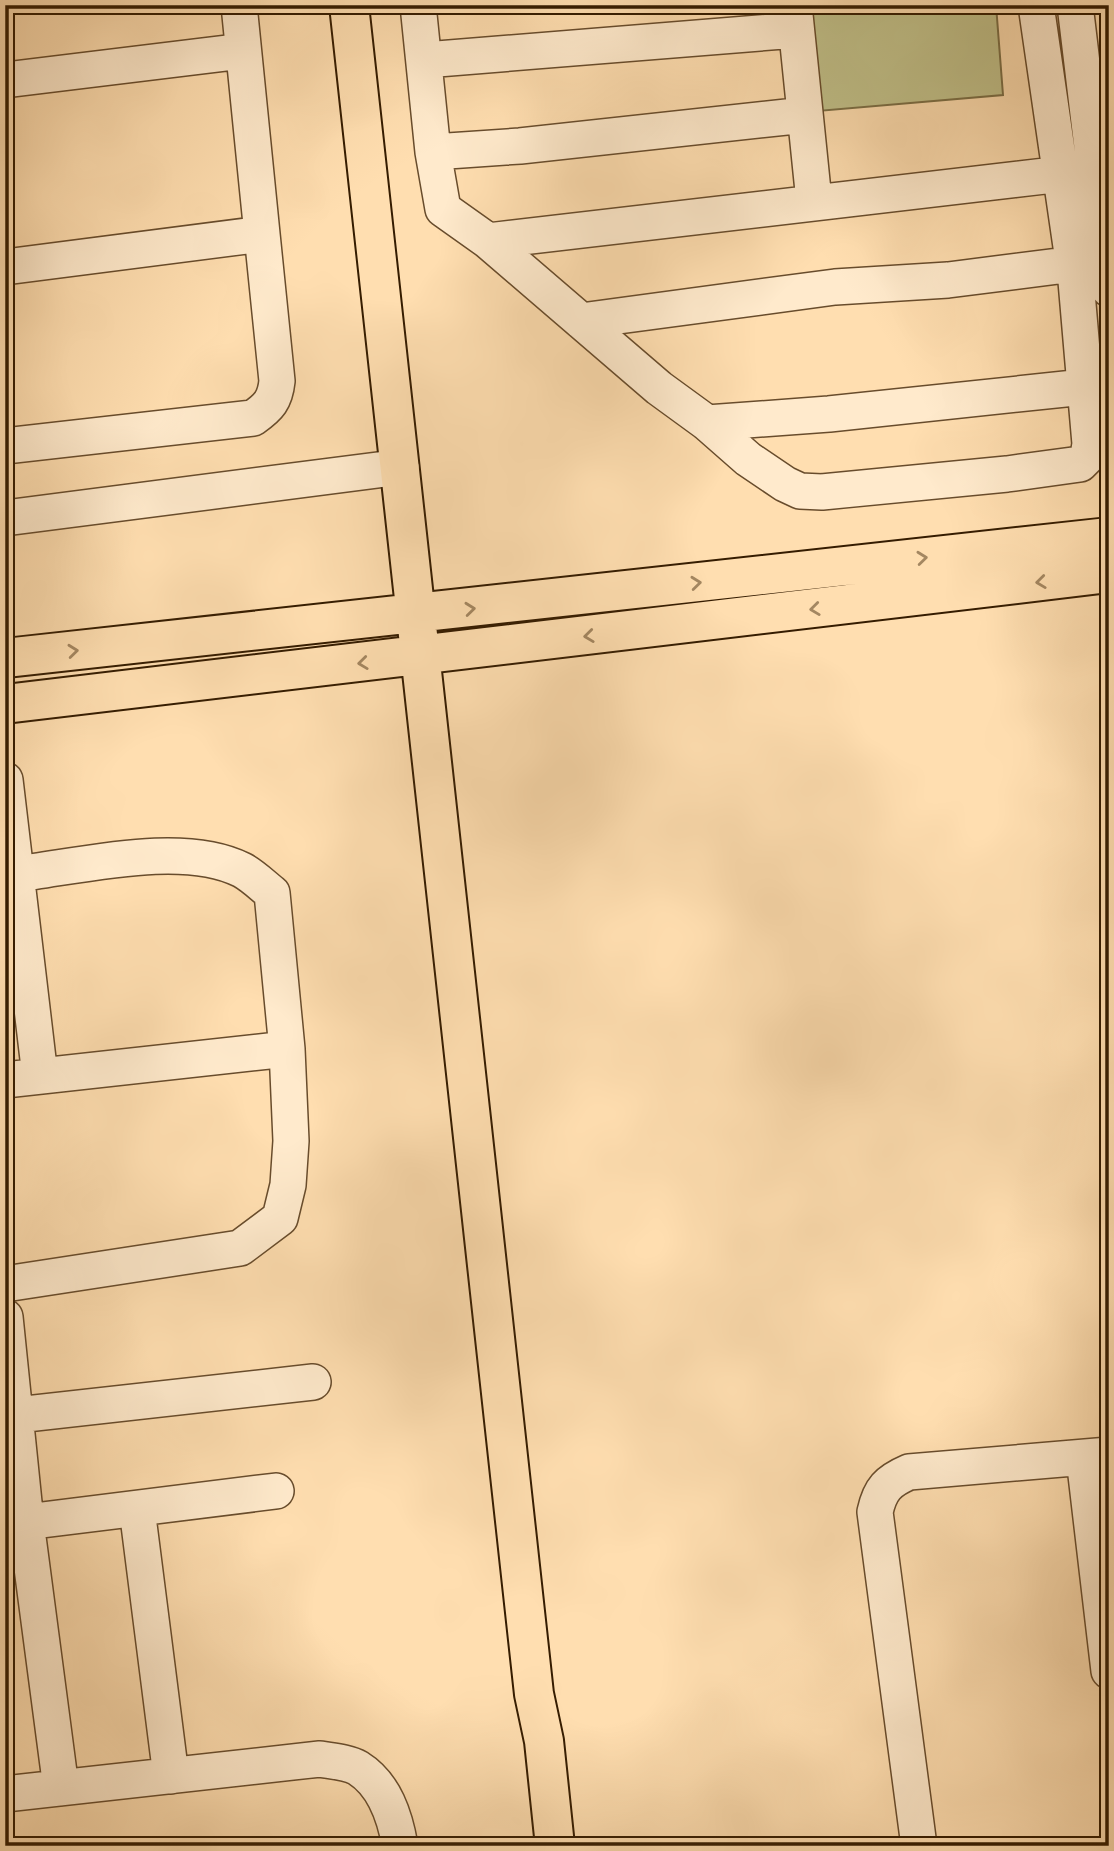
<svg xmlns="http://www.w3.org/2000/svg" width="1114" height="1851" font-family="'Sorts Mill Goudy',serif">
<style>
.green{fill:#c1c18a;stroke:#7b6e45;stroke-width:2}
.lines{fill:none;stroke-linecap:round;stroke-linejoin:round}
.minor-casing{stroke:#684c2c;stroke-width:38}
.major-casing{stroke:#351c00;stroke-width:42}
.minor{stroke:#ffeacc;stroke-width:35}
.major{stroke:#ffdeb0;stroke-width:38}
.oneway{stroke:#a48761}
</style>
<rect width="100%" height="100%" fill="#ffdeb0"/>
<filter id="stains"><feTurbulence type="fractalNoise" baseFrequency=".00286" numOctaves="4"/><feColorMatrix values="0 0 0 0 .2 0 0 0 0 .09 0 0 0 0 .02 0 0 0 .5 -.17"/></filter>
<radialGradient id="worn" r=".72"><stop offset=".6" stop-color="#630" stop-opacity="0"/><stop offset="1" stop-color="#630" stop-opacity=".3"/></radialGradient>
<path class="green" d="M809 5H996L1003 95 818 111Z"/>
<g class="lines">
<g class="minor-casing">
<path id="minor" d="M418 5 433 152 443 209 488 241 1062 174
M794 5 814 201
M1075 5 1109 289
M425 60 796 30
M5 80 243 51
M433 152 520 146 805 115
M488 241 659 388 707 423 748 459 785 484 800 491 822 492 1007 474 1080 464 1088 456 1090 444 1076 281 1036 5
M5 267 262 234 239 5
M581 321 835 287 948 280 1074 264
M707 423 829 414 1084 387
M5 446 253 418C269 407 275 400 277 381L262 234
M5 518 401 467
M5 780 40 1076
M5 1080 287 1049
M5 1284 240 1248 280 1218 288 1185 291 1141 287 1049 272 893C263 886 253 876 242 870 183 840 81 866 17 874
M5 1317 26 1522 61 1788
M17 1415 313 1382
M1084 1458 1109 1671
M137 1509 171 1776
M26 1522 276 1491
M5 1794 320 1759C331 1761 348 1762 358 1768 385 1785 395 1817 400 1846
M919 1846 875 1512C880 1489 888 1481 909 1472L1109 1455"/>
</g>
<g class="major-casing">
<path id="major" d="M349 5 534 1694 544 1741 555 1846
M5 658 1109 537
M5 704 1109 573"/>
</g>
<use href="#minor" class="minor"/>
<use href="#major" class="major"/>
</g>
<defs><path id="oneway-chevron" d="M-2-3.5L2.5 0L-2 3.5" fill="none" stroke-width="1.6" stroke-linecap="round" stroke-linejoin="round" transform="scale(1.75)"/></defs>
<g class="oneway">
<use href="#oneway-chevron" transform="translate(922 558) rotate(-6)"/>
<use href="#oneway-chevron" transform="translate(1041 582) rotate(173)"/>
<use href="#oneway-chevron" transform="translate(696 583) rotate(-6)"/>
<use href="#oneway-chevron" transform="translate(470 609) rotate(-6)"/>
<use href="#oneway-chevron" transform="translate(815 609) rotate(173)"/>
<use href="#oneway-chevron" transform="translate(589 636) rotate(173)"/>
<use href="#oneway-chevron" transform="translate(73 651) rotate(-6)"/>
<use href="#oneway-chevron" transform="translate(363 663) rotate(173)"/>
</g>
<rect width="1114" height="1851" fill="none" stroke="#ffdeb0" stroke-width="28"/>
<rect x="7" y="7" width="1100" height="1837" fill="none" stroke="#351c00" stroke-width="3.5"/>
<rect x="14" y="14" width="1086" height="1823" fill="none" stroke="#351c00" stroke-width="2"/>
<rect width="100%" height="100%" filter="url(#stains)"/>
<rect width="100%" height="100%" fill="url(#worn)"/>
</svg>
